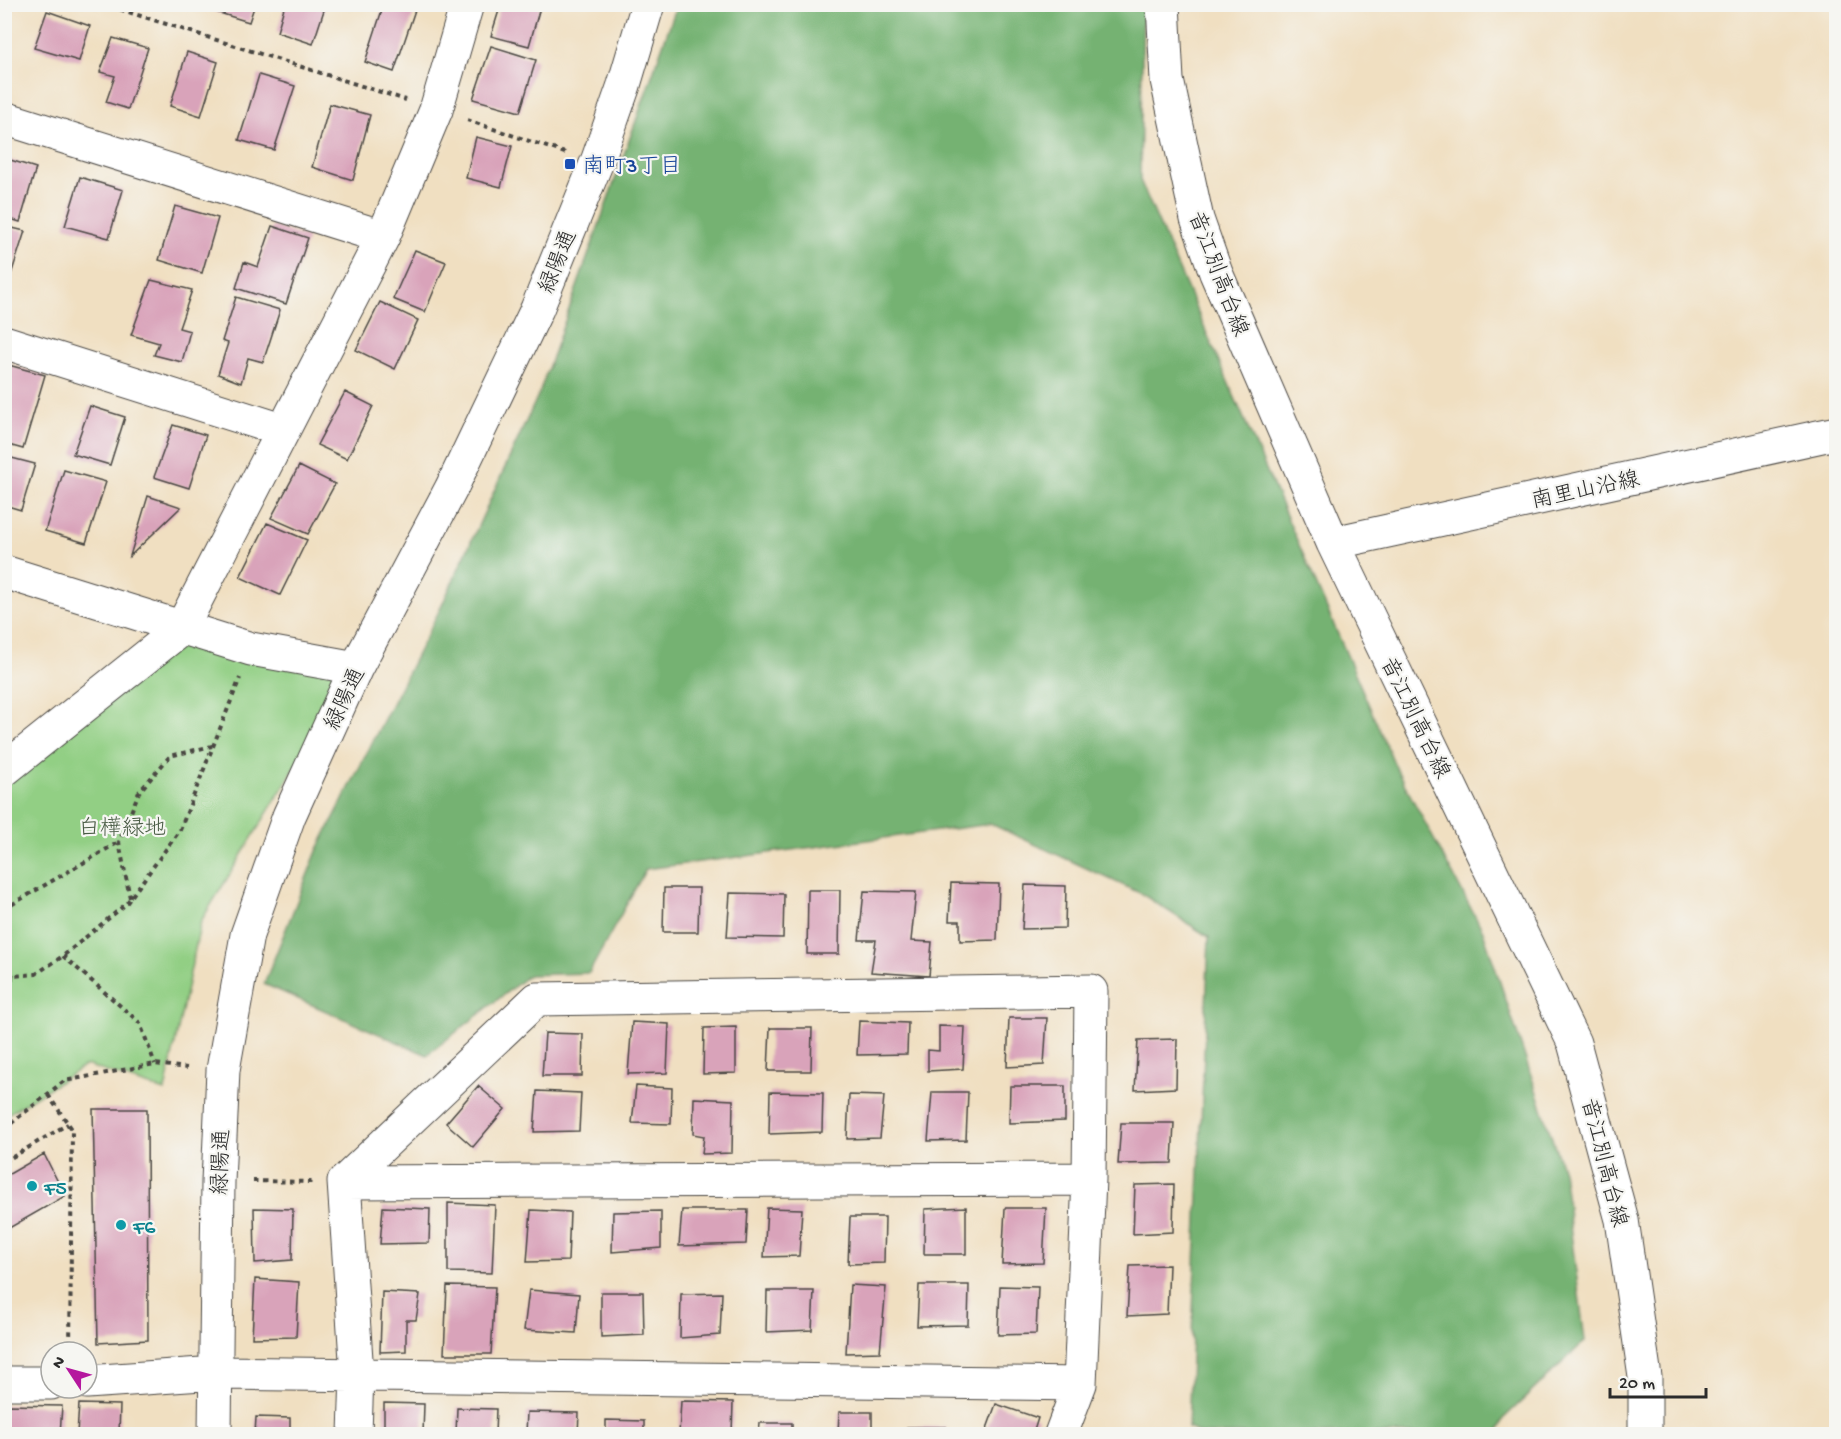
<svg xmlns="http://www.w3.org/2000/svg" width="1841" height="1439" font-family="'Gochi Hand','Klee One',sans-serif">
<style>
.green{fill:#92cf84;stroke:#5e7d58;stroke-width:1.5}
.forest{fill:#75b272;stroke:#506e4e;stroke-width:1.5}
.building{fill:#d9a3ba}
.lines{fill:none;stroke-linecap:round;stroke-linejoin:round}
.minor-casing{stroke:#494642;stroke-width:35}
.path{stroke:#494642;stroke-width:4;stroke-dasharray:4.5 4.5;stroke-linecap:butt}
.minor{stroke:#fff;stroke-width:33}
.transit-dot{fill:#1a4fb4;stroke:#f6f6f2;stroke-width:2}
.culture-dot{fill:#0f9aa8;stroke:#f6f6f2;stroke-width:2}
.labels{text-anchor:middle;stroke-width:4.5;stroke-linejoin:round;paint-order:stroke}
.transit-label{font-size:22px;fill:#164399;stroke:#f6f6f2;text-anchor:start}
.street-label{font-size:22px;fill:#2b2b2b;stroke:#f6f6f2}
.park-label{font-size:22px;fill:#4a5c46;stroke:#f6f6f2}
.culture-label{font-size:22px;fill:#0d838f;stroke:#f6f6f2;text-anchor:start}
</style>
<rect width="100%" height="100%" fill="#f6f6f2"/>
<filter id="ink" filterUnits="userSpaceOnUse"><feTurbulence type="fractalNoise" baseFrequency=".0167" numOctaves="2"/><feDisplacementMap in="SourceGraphic" scale="12" xChannelSelector="R" yChannelSelector="G"/><feConvolveMatrix kernelMatrix="1 2 1 2 8 2 1 2 1" color-interpolation-filters="sRGB"/></filter>
<filter id="wash" filterUnits="userSpaceOnUse"><feTurbulence type="fractalNoise" baseFrequency=".008" numOctaves="4" result="noise"/><feDisplacementMap in="SourceGraphic" scale="24" xChannelSelector="R" yChannelSelector="G"/><feGaussianBlur stdDeviation="1.35" result="paint"/><feColorMatrix in="noise" values="0 0 0 0 0 0 0 0 0 0 0 0 0 0 0 0 0 1.4 0 .05"/><feComposite in="paint" operator="in"/></filter>
<g filter="url(#wash)">
<rect width="100%" height="100%" fill="#f0dfc1"/>
<path class="green" d="M181 629 356 668 201 921 165 1091 86 1065 5 1116V770Z"/>
<path class="forest" d="M677 5H1143L1140 180 1398 772 1483 931 1563 1171 1585 1341 1504 1418 1498 1434H1202L1188 1428 1209 937 1142 894 991 824 646 869 589 973 529 975 427 1055 264 984 317 851 441 607 540 391Z"/>
<g id="blocks">
<path class="building" d="M204 4H255L249 22 203 8Z
M285 4H326L313 44 277 32Z
M384 4H417L394 72 365 62Z
M501 4H541L529 46 491 36Z
M47 11 90 26 79 61 34 48Z
M113 38 148 48 128 109 106 102 115 76 100 72Z
M491 46 536 60 520 112 473 99Z
M187 52 218 62 201 116 170 106Z
M259 75 295 86 274 150 239 140Z
M330 104 370 115 353 180 312 167Z
M476 137 512 146 501 187 466 178Z
M4 158 36 168 20 222 4 217Z
M80 177 123 190 109 238 65 226Z
M175 206 218 218 202 273 159 260Z
M4 226 25 231 9 281 4 279Z
M272 226 308 238 286 304 236 288 244 262 258 267Z
M415 250 446 262 425 312 393 299Z
M151 280 192 290 179 328 190 331 182 362 154 355 159 343 131 335Z
M236 297 280 310 263 362 248 358 241 383 218 374 228 343 222 341Z
M380 302 418 320 395 369 356 350Z
M5 364 45 375 23 449 5 444Z
M345 392 373 406 347 459 317 445Z
M90 406 125 417 110 465 73 454Z
M173 425 206 435 189 488 154 477Z
M4 456 35 464 21 510 4 505Z
M299 466 335 484 308 534 271 518Z
M64 470 106 482 86 543 45 531Z
M148 496 181 507 130 556Z
M267 523 307 540 280 595 240 577Z
M951 883 999 884 997 940 960 941V921H949Z
M1025 885 1066 886 1065 928 1022 929Z
M664 888H699L698 932H663Z
M808 890H840L839 954H807Z
M864 891 916 892 911 941 932 942 929 976 871 972 876 940H859Z
M730 893 784 894 783 938 727 937Z
M1009 1018H1047L1044 1065 1007 1067Z
M859 1021 908 1023 907 1054 857 1055Z
M632 1022 669 1024 667 1073 628 1074Z
M939 1026 965 1027 963 1069 928 1071V1050L939 1051Z
M736 1027V1073L703 1074 704 1028Z
M770 1028H812L811 1071H768Z
M545 1033 583 1034 582 1076H542Z
M1177 1039 1176 1088 1135 1090 1138 1040Z
M478 1086 505 1109 473 1147 446 1123Z
M636 1086 672 1088 671 1124 632 1123Z
M1010 1086H1065V1121L1009 1123Z
M537 1091 581 1093 579 1131 534 1132Z
M770 1092 823 1093 822 1132 769 1134Z
M932 1092H968L966 1140 928 1141Z
M849 1095 884 1096 880 1138 847 1139Z
M694 1098 733 1100 732 1153 702 1154 704 1136 693 1134Z
M93 1109H147L148 1340 98 1343Z
M1121 1123H1174L1172 1163 1118 1164Z
M44 1154 65 1196 4 1231V1177Z
M1174 1184 1173 1232 1133 1234 1135 1185Z
M448 1203 495 1205 492 1273 448 1272Z
M383 1207 430 1209 429 1243 380 1244Z
M966 1207V1254H924L925 1209Z
M254 1208 293 1209 292 1260 255 1263Z
M767 1208 802 1209 799 1256 764 1257Z
M1005 1208H1046L1043 1263 1002 1264Z
M531 1210 570 1212 568 1261 527 1262Z
M682 1210H748L746 1244 679 1246Z
M661 1211V1248L612 1252 613 1212Z
M850 1217H885L884 1263 848 1264Z
M1169 1265 1167 1314 1127 1316 1130 1266Z
M255 1279 299 1282 296 1337 252 1338Z
M850 1285 886 1287 880 1352 846 1353Z
M919 1285H969L968 1325 917 1326Z
M447 1286 495 1287 491 1354H444Z
M1000 1286 1038 1287 1036 1334 998 1335Z
M529 1290 579 1294 576 1333 524 1330Z
M767 1291H814L812 1330 766 1332Z
M382 1292 420 1294 416 1320H406V1351L380 1352Z
M601 1292H643L644 1335 601 1337Z
M722 1293 720 1335 680 1338 681 1294Z
M681 1401 733 1402 732 1434H679Z
M384 1403 424 1404 423 1434H384Z
M79 1404 120 1405 119 1434H77Z
M996 1404 1038 1418 1033 1434H985Z
M4 1405 62 1406 60 1434H4Z
M457 1408 496 1409 495 1434H456Z
M527 1412 579 1413 578 1434H526Z
M839 1412H872V1434H838Z
M256 1417 290 1418V1434H255Z
M606 1420 644 1421V1434H606Z
M760 1423H792V1434H759Z
M907 1427H946L945 1434H907Z"/>
</g>
</g>
<g filter="url(#ink)">
<use href="#blocks" fill-opacity="0" stroke="#494642" stroke-width="1.5"/>
<g class="lines">
<g class="minor-casing">
<path id="minor" d="M1163 4 1167 80 1197 219 1216 273 1333 543 1574 1043 1622 1220 1645 1377V1434
M4 118 383 237
M4 342 282 430
M1333 543 1836 433
M4 572 251 649 356 668
M4 770 181 629 383 237 436 110 467 4
M344 1182 1089 1179
M87 1382 216 1373 1080 1384
M4 1383H51
M215 1434 218 1182 223 1070 247 935 289 816 356 668 451 489 537 309 598 159 624 85 648 4
M355 1434 357 1374 344 1182 537 999 1091 991 1089 1179 1080 1384 1061 1434"/>
</g>
<path class="path" d="M103 4 406 100
M467 120 565 153
M130 898 119 842 139 792 170 756 212 746
M4 909 119 842
M63 956 140 1023 155 1064
M4 974 14 976
M4 988 14 976 36 974 63 956 126 904 180 830 240 678
M48 1095 72 1129 70 1352
M4 1129 64 1081 155 1064 187 1068
M4 1162 68 1124
M253 1181 313 1182"/>
<use href="#minor" class="minor"/>
</g>
</g>
<rect class="transit-dot" x="564" y="158" width="12" height="12" rx="3"/>
<g class="culture-dot">
<circle cx="32" cy="1186" r="6"/>
<circle cx="121" cy="1225" r="6"/>
</g>
<g class="labels">
<g class="transit-label">
<text x="582" y="172">南町3丁目</text>
</g>
<g class="street-label">
<text transform="translate(556 261) rotate(-68)" y="8">緑陽通</text>
<text transform="translate(1220 273) rotate(69)" y="8">音江別高台線</text>
<text transform="translate(1585 488) rotate(-12)" y="8">南里山沿線</text>
<text transform="translate(343 698) rotate(-65)" y="8">緑陽通</text>
<text transform="translate(1417 717) rotate(64)" y="8">音江別高台線</text>
<text transform="translate(219 1162) rotate(-88)" y="8">緑陽通</text>
<text transform="translate(1606 1162) rotate(76)" y="8">音江別高台線</text>
</g>
<g class="park-label">
<text x="122" y="834">白樺緑地</text>
</g>
<g class="culture-label">
<text x="44" y="1194">F5</text>
<text x="133" y="1233">F6</text>
</g>
</g>
<rect width="1841" height="1439" fill="none" stroke="#f6f6f2" stroke-width="24"/>
<g transform="translate(69 1370) rotate(306)"><circle r="28" fill="#f6f6f2" stroke="#a5a5a2" stroke-width="1.5"/>
<path d="M0-4.5L10 22L0 15L-10 22Z" fill="#b5179e"/>
<text y="-9" font-size="16" font-weight="bold" text-anchor="middle" fill="#2b2b2b">N</text>
</g>
<path d="M1610 1388v9h96v-9" fill="none" stroke="#2b2b2b" stroke-width="3"/>
<text x="1619" y="1388" font-size="18" fill="#2b2b2b" stroke="#f6f6f2" stroke-width="4.5" paint-order="stroke">20 m</text>
</svg>
